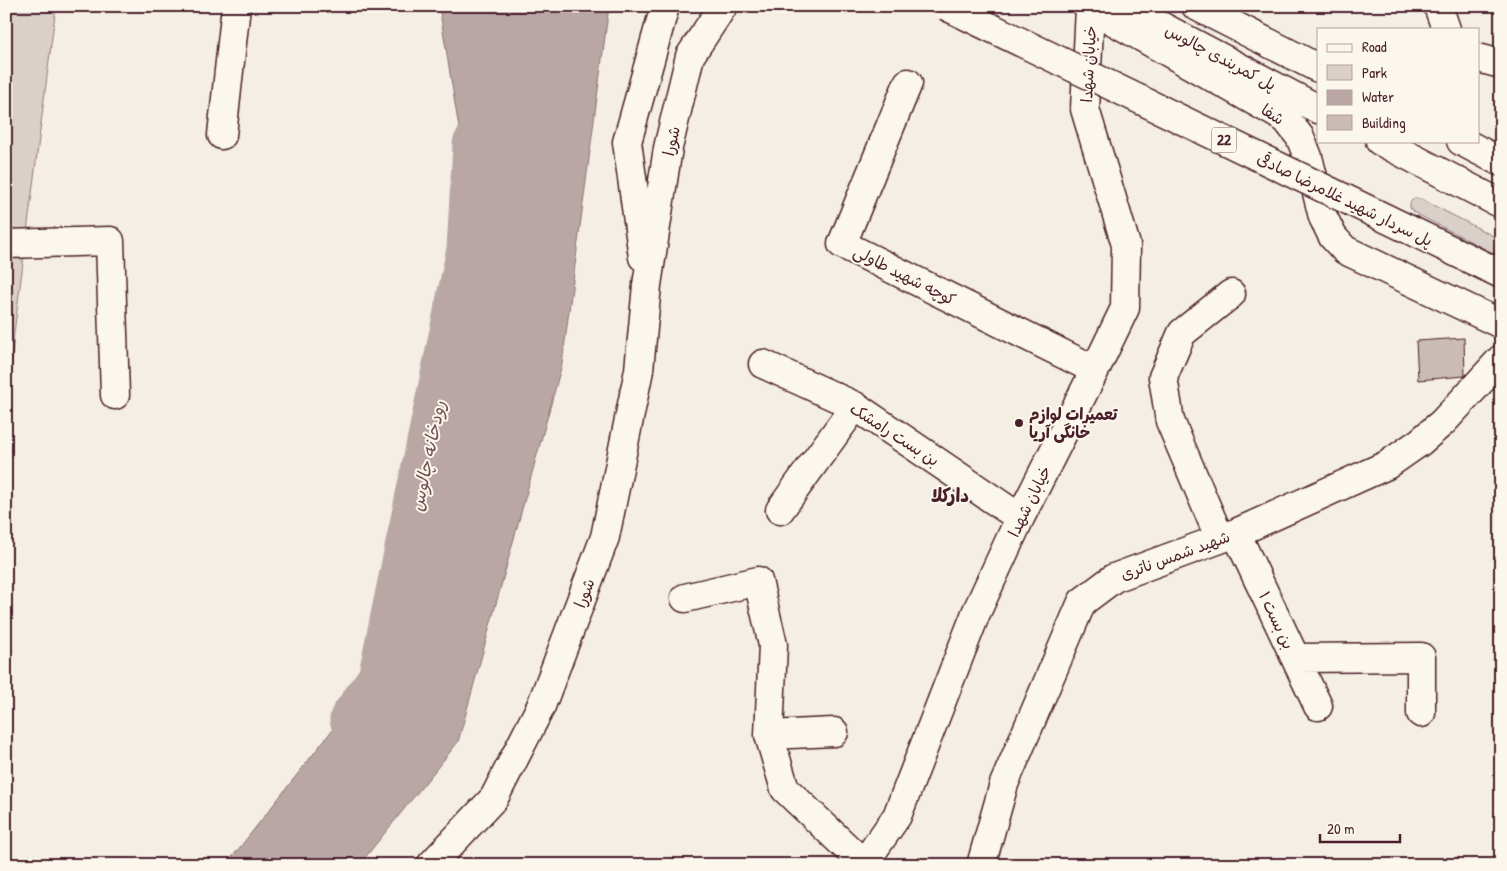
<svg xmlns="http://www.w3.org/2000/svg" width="1507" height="871" font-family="'Patrick Hand','Playpen Sans Arabic',sans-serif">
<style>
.green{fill:#dbd0c9;stroke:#92787a}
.water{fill:#baa7a5;stroke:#8d7174}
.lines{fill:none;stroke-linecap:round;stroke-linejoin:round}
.river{stroke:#baa7a5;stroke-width:49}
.building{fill:#cabbb6;stroke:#4a1f2b}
.minor-casing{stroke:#4a1f2b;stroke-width:31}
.highway-casing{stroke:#4a1f2b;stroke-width:31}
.minor{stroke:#fbf7ec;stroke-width:28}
.highway{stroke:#fbf7ec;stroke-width:28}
.highway-bridge-casing{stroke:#4a1f2b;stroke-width:31;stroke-linecap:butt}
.highway-bridge{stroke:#fbf7ec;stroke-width:28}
.poi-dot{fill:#4a1f2b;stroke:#fbf7ec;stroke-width:2}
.labels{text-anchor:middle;stroke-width:4;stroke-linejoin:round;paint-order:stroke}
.shield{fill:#fbf7ec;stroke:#7f6065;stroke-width:1}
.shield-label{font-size:15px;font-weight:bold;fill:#4a1f2b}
.street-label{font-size:16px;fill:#4a1f2b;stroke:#fbf7ec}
.poi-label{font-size:16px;font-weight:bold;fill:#4a1f2b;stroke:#fbf7ec;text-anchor:start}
.water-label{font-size:18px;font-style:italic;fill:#714f56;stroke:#fbf7ec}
.quarter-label{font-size:19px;font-weight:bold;fill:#4a1f2b;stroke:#fbf7ec}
</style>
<rect width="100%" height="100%" fill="#f4eee4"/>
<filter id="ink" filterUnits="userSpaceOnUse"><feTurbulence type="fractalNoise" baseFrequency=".02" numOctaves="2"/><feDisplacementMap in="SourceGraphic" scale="10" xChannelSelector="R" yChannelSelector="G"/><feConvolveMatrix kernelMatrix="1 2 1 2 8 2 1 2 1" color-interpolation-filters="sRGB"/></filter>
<g filter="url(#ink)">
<path class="green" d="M6 6H56L14 333 6 430Z
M1414 198 1421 199 1501 240V257L1413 212 1410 208V203Z"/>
<path class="water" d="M439 6H609L562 364 458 742 359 865H226L407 635 483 275Z"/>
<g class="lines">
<path class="river" d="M354 719 382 679 471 250 477 145"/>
</g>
<path class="building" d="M1464 338 1465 376 1418 380 1416 341Z"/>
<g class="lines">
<g class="minor-casing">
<path id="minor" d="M1087 6 1286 119 1300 137 1308 157 1323 217 1333 237 1345 250 1501 324
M1196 6 1318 68
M1438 6 1446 29
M1478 58 1501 64
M908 83 842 244 1095 370
M222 135 236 6
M1461 141 1501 162
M6 244 110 241 115 395
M643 257 627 142 665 6
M763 364 855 406 1020 518
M780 510 855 406
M1236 533 1318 706
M1220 539 1170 421 1163 377 1182 333 1231 294
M685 598 758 581 773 645 769 735 785 789 864 864
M1296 658 1421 657V713
M769 735 834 732
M431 865 494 798 541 706 605 537 639 370 647 285 668 148 690 56 723 6
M863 865 897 816 976 613 1020 518 1095 370 1125 308 1126 245 1085 109 1090 8
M981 865 1004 784 1082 602 1114 578 1236 533 1387 465 1420 442 1443 422 1501 359"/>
</g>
<g class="highway-casing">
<path id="highway" d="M1123 6 1318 109
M1380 141 1501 204"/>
</g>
<use href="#minor" class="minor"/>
<use href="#highway" class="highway"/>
<g class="highway-bridge-casing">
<path id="highway-bridge" d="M946 6 1501 274"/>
</g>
<use href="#highway-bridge" class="highway-bridge"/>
</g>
</g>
<circle class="poi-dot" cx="1019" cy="423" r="5"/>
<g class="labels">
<rect class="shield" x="1211.5" y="127.5" width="25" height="25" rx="4"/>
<g class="shield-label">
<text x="1224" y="145">22</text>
</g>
<g class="street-label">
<text transform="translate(1221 57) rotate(28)" y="6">پل کمربندی چالوس</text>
<text transform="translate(1088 64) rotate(-87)" y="6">خیابان شهدا</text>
<text transform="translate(1273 114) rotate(33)" y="6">شفا</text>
<text transform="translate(671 141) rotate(-78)" y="6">شورا</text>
<text transform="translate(1345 199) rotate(26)" y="6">پل سردار شهید غلامرضا صادقی</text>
<text transform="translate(905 275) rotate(27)" y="6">کوچه شهید طاولی</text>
<text transform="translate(895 434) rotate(33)" y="6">بن بست رامشک</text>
<text transform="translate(1029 501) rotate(-64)" y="6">خیابان شهدا</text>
<text transform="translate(1175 555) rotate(-20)" y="6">شهید شمس ناتری</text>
<text transform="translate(584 593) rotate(-69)" y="6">شورا</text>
<text transform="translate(1277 620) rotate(65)" y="6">بن بست ۱</text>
</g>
<g class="poi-label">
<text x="1029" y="420">تعمیرات لوازم<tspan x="1029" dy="18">خانگی آریا</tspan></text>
</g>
<g class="water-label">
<text transform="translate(428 456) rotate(-78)" y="6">رودخانه چالوس</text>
</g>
<g class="quarter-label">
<text x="950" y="502">دارکلا</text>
</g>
</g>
<rect width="1507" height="871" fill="none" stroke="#fbf7ec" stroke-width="25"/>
<rect x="12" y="12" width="1482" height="846" fill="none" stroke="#4a1f2b" stroke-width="2" filter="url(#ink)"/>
<rect x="1317" y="28" width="162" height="115" fill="#fbf7ec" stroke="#b4a19f"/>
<rect x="1327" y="44" width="25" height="8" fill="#fbf7ec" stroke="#b4a19f"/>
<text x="1362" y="52" font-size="15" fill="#4a1f2b">Road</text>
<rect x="1327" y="65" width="25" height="15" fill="#dbd0c9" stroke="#b4a19f"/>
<text x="1362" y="78" font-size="15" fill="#4a1f2b">Park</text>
<rect x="1327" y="90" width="25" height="15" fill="#baa7a5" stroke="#b4a19f"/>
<text x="1362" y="102" font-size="15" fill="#4a1f2b">Water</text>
<rect x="1327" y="115" width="25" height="15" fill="#cabbb6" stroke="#b4a19f"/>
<text x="1362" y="128" font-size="15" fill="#4a1f2b">Building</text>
<path d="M1320 834v8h80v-8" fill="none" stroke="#4a1f2b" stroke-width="2.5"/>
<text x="1327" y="834" font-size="15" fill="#4a1f2b" stroke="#fbf7ec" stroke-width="4" paint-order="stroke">20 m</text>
</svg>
